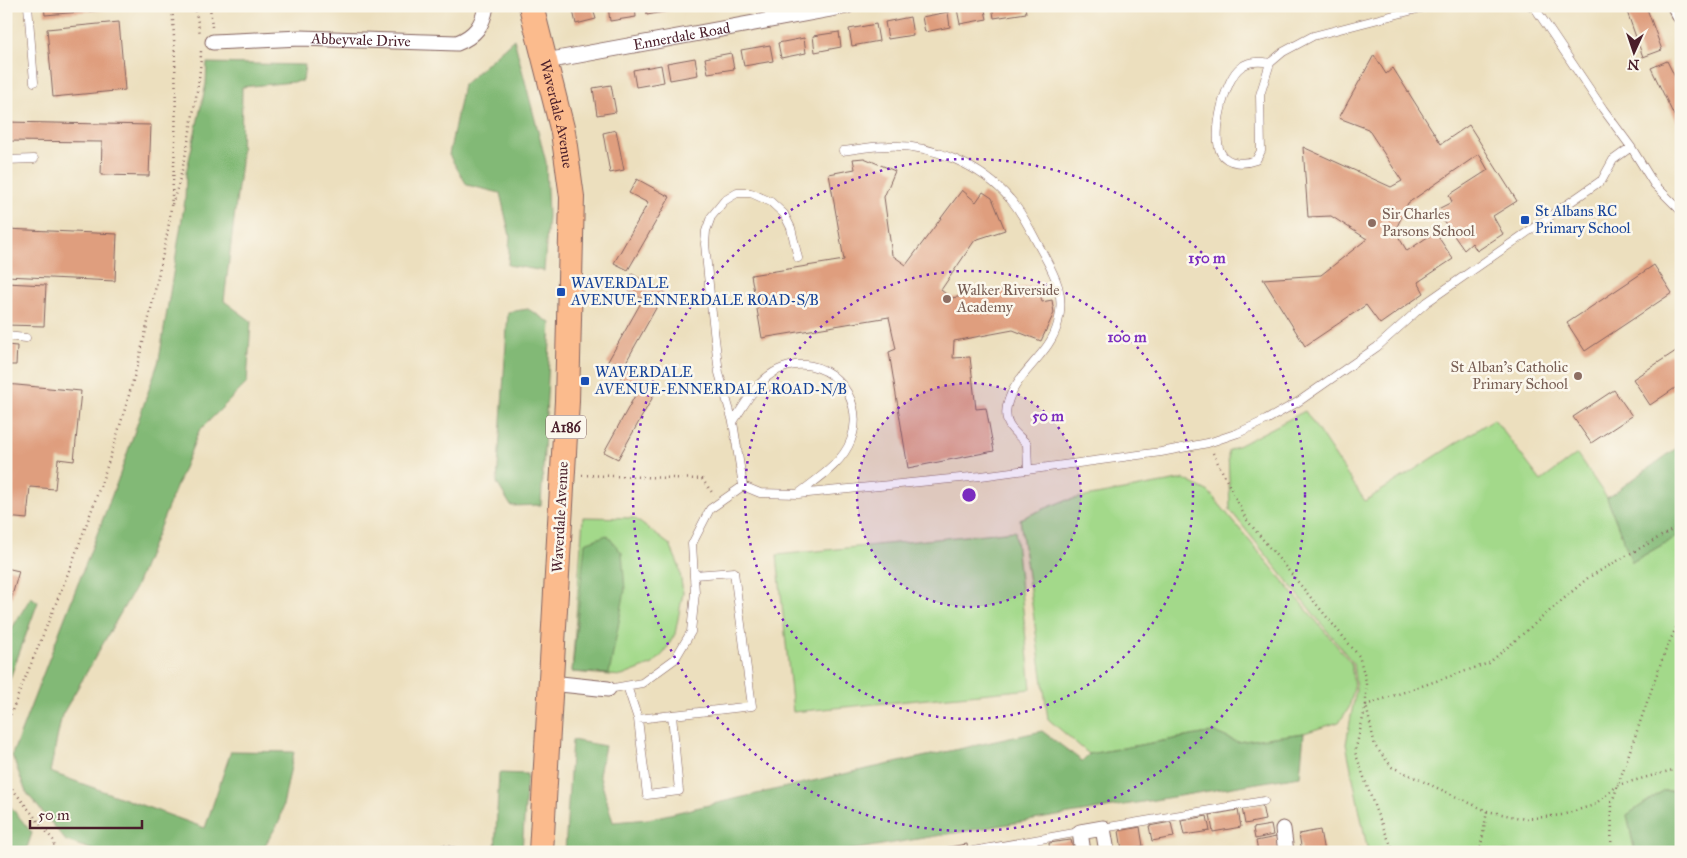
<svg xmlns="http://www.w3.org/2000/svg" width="1687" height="858" font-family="'IM FELL Great Primer',serif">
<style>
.green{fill:#a3d98a;stroke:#767c5a}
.forest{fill:#82b976;stroke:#666c50}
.building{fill:#df9e7e}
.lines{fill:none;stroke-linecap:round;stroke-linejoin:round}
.service-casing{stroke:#83625e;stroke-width:9}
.minor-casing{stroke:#83625e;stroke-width:17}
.tertiary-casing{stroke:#83625e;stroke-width:21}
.primary-casing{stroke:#83625e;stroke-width:26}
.path{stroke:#83625e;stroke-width:2.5;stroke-dasharray:1 4;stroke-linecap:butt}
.service{stroke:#fff;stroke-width:8}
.minor{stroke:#fff;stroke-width:15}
.tertiary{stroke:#fff;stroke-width:19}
.primary{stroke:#fbbb8d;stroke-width:24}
.ring{fill:none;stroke:#7b2cbf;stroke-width:2.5;stroke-dasharray:2.5 5}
.transit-dot{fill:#1a4fb4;stroke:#fbf7ec;stroke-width:2}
.education-dot{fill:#8d6e63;stroke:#fbf7ec;stroke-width:2}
.labels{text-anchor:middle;stroke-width:5;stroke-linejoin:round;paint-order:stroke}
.shield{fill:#fbf7ec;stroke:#7f6065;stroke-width:1}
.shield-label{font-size:14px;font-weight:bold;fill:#4a1f2b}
.street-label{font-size:15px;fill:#4a1f2b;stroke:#fbf7ec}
.transit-label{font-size:15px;fill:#164399;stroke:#fbf7ec;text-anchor:start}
.education-label{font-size:15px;fill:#785e54;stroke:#fbf7ec;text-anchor:start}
.centre{fill:#7b2cbf;stroke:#fbf7ec;stroke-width:2.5}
.ring-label{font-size:15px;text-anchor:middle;font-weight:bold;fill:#7b2cbf;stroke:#fbf7ec;stroke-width:5;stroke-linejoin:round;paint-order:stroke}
</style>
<rect width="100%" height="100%" fill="#fbf7ec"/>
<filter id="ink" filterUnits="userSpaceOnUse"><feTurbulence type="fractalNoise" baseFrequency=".02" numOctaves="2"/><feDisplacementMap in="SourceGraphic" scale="10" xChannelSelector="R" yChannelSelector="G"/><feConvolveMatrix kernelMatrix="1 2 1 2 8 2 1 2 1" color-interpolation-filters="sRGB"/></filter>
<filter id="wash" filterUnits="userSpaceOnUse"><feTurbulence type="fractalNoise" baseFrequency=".0096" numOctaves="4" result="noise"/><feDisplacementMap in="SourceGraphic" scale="20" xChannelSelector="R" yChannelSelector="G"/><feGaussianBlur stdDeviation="1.12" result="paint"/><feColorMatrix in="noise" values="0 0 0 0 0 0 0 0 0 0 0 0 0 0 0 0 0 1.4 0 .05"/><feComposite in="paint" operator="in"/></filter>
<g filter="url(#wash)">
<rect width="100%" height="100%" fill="#ecdfbe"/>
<path class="green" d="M1305 411 1365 501 1494 419 1541 481 1577 454 1607 498 1632 562 1681 534V791H1663L1627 815 1635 852H1368L1346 744 1356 689 1353 663 1230 510 1228 451Z
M1184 479 1209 492 1351 663 1354 688 1349 708 1339 722 1304 733 1237 742 1214 732 1089 754 1048 719 1020 519 1063 501Z
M583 517 634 518 670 545 679 566 683 593 675 634 664 653 653 664 622 676 572 672Z
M1015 531 1031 689 793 712 777 555Z"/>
<path class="forest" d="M514 39 546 162 548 216 544 271 508 265 510 236 500 193 467 185 449 155 463 85Z
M207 63 305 65 303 81 242 87 241 162 224 301 251 321 247 383 199 431 135 588 62 715 50 772 205 828 231 751 294 752 280 820 261 852H99L66 841 26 792 12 755 119 477 159 360 185 200 186 173 206 84Z
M528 309 551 323 541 505 511 506 497 483 508 312Z
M1681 445V534L1632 562 1607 498Z
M607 535 622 553 625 590 609 674 572 672 585 543Z
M31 597 38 602 6 689V638Z
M1042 731 1082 761 1089 754 1214 732 1237 742 1304 733 1300 776 839 852H565L572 740 605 746 599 774 613 822 648 819 830 777Z
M499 773 527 774 522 852H495Z
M1663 791H1681V852H1635L1627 815Z
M6 801 32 833 26 851 6 847Z"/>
<g id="blocks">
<path class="building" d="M44 6H115V9L45 15Z
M572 6H592L596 19 576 24Z
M608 6H635L636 17 610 21Z
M646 6H673L674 10 647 15Z
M975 6H984L987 19 960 24 957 9Z
M992 6H1025L1026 13 994 18Z
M1625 6H1646L1662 50 1643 57Z
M948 12 950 27 925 32 922 17Z
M910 17 913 35 888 39 885 22Z
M119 22 125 90 53 97 47 29Z
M876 24 879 41 852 46 849 29Z
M839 32 841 47 815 52 813 36Z
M804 38 806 53 781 58 778 43Z
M770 45 773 61 744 66 741 50Z
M731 53 734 69 708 73 705 58Z
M1374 55 1386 74 1393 68 1441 144 1469 125 1517 201 1493 216 1503 234 1477 251 1472 243 1464 250 1436 210 1452 202 1449 195 1488 170 1479 154 1408 203 1395 231 1407 251 1435 232 1453 259 1418 282 1424 293 1380 324 1366 305 1305 346 1263 279 1321 275 1367 239 1331 216 1308 217 1303 147 1391 187 1402 181 1368 129 1339 118Z
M695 58 698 75 670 80 667 63Z
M1667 61 1681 89V130L1651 68Z
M661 65 664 82 636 87 633 70Z
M611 85 616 112 597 115 593 88Z
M6 122 151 125 149 176 101 175 102 142 6 141Z
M616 130 624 170 610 173 603 133Z
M864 158 895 171 884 197 892 255 906 265 962 190 976 202 983 192 992 198 1005 230 975 240 941 290 951 298 1038 285 1042 302 1052 300 1054 313 1041 341 1013 330 954 341 953 358 970 357 976 409 986 408 994 451 908 468 889 352 896 349 889 317 762 338 751 275 844 260 829 174 855 169 853 159Z
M637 179 670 197 628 270 614 263 648 203 629 193Z
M6 229 117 234 115 281 6 276Z
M1654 265 1672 293 1585 351 1567 323Z
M632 274 665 292 621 371 607 363 643 299 624 288Z
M6 283 46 285 44 326 6 325Z
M6 345 17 346 16 365H6Z
M1679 349 1681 351V384L1650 405 1633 379Z
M626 368 659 386 618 459 604 452 637 392 619 382Z
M6 384 81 391 74 461 58 459 55 489 30 487 27 519 6 517Z
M1614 390 1632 416 1591 443 1573 417Z
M6 568 19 571 8 610H6Z
M1262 805 1265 820 1245 824 1242 808Z
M1238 810 1241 827 1213 832 1210 815Z
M1207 816 1210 831 1184 835 1181 821Z
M1171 822 1174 837 1152 841 1149 826Z
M1271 825 1273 835 1255 839 1253 828Z
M1140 827 1143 846 1122 850 1119 831Z
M1320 830 1324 852H1302L1299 834Z
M1276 837 1279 852H1258L1256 841Z
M1071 840 1074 852H1050L1049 843Z
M1038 843 1040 852H1013L1012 848Z
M967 844 968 852H943V848Z"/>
</g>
</g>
<g filter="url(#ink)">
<use href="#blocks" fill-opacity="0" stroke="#83625e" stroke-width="1"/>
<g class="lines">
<g class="service-casing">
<path id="service" d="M28 6 34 82
M1531 6 1535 8 1603 109 1631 147
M1270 63C1260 61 1249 61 1241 67 1225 77 1211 137 1221 153 1228 165 1245 164 1256 160L1261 151 1260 95 1270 63 1283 52 1313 36 1429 6
M843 151C858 149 873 146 888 146 932 144 982 166 1010 199 1023 213 1031 232 1040 248 1054 274 1066 292 1058 323 1050 356 1014 373 1007 406 1003 426 1015 432 1027 444L1028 470
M6 160 34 159
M6 336 26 338
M733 422 719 373 711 305 705 244 706 231 711 217 724 201 737 193H751L771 202 784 214 791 228 798 258
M743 486 733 422C745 404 757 380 778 370 823 349 868 395 851 440 842 464 817 479 798 494
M627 686 638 719 752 706 734 572 694 575
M608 689 642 683 675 659 691 632 695 593 692 544 710 509 743 486 760 493 798 494 981 476 1161 452 1208 443 1238 433 1266 420 1298 402 1377 347 1427 302 1602 180 1613 160 1631 147 1654 184 1681 211
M638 719 647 795 679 791 672 715
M1103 828 1264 801
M973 851 1080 832
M439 852 443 849 458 852"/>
</g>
<g class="minor-casing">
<g id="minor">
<path id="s1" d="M213 42 300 38 457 43C475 36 483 25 486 6"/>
<path id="s2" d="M546 61 847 6"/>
<path d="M551 683 608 689"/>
<path d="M1283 829 1286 852"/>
<path d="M1083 852 1080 832 1103 828 1107 852"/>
</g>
</g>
<g class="tertiary-casing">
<path id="tertiary" d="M1677 6 1681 14"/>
</g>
<g class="primary-casing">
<g id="primary">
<path id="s3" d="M531 6 563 132 572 197 567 401 541 852"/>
</g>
</g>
<path class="path" d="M195 6 200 34
M210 6 212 27
M172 204C182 176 187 148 192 120 196 96 201 74 201 50
M1213 453 1246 519 1359 656 1366 681V705L1375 746 1392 767 1487 811 1525 819 1562 815 1594 805 1618 785 1673 770H1681
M582 475 702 479 714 495
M6 729 9 718C34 655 62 592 85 528 113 454 136 377 153 300 159 269 168 238 171 207 177 140 177 73 172 6
M6 781 53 840 55 848 53 852
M1394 852 1376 811 1355 752 1366 705 1489 663 1589 577 1681 525
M1480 852 1487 811
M1611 852 1612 802 1664 654 1681 617"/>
<use href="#service" class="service"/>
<use href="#minor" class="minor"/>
<use href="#tertiary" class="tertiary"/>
<use href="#primary" class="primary"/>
</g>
</g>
<circle cx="969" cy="495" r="112" fill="#7b2cbf" fill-opacity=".12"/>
<g class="ring">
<circle cx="969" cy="495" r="112"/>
<circle cx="969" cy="495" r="224"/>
<circle cx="969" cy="495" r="336"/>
</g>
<g class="transit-dot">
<rect x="1520" y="215" width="10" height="10" rx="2.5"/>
<rect x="556" y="287" width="10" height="10" rx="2.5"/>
<rect x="580" y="376" width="10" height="10" rx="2.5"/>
</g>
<g class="education-dot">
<circle cx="1372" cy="223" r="5"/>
<circle cx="947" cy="299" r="5"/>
<circle cx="1578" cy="376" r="5"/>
</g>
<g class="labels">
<rect class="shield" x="546" y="415.5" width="40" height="23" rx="4"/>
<g class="shield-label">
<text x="566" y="432">A186</text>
</g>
<g class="street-label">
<text dy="5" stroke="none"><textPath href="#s2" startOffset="138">Ennerdale Road</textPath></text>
<text dy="5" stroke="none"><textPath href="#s1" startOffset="148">Abbeyvale Drive</textPath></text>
<text dy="5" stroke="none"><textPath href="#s3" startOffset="111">Waverdale Avenue</textPath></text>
<text transform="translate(560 517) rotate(-87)" y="5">Waverdale Avenue</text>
</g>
<g class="transit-label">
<text x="1535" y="216">St Albans RC<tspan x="1535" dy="17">Primary School</tspan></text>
<text x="571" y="288">WAVERDALE<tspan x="571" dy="17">AVENUE-ENNERDALE ROAD-S/B</tspan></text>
<text x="595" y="377">WAVERDALE<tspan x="595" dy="17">AVENUE-ENNERDALE ROAD-N/B</tspan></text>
</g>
<g class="education-label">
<text x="1382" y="219">Sir Charles<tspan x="1382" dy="17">Parsons School</tspan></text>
<text x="957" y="295">Walker Riverside<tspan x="957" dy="17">Academy</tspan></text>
<text x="1568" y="372" text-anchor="end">St Alban's Catholic<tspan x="1568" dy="17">Primary School</tspan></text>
</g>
</g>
<circle cx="969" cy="495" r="8" class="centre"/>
<g class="ring-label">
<text x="1207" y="263">150 m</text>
<text x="1127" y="342">100 m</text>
<text x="1048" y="421">50 m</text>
</g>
<rect width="1687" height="858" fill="none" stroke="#fbf7ec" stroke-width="25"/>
<g transform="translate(1634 52) rotate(183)" stroke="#fbf7ec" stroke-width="4" paint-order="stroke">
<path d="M0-4L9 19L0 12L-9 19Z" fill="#4a1f2b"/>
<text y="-8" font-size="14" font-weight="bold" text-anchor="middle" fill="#4a1f2b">N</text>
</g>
<path d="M30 820v8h112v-8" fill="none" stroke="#4a1f2b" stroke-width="2.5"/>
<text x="38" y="820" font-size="15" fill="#4a1f2b" stroke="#fbf7ec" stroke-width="4" paint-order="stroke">50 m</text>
</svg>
